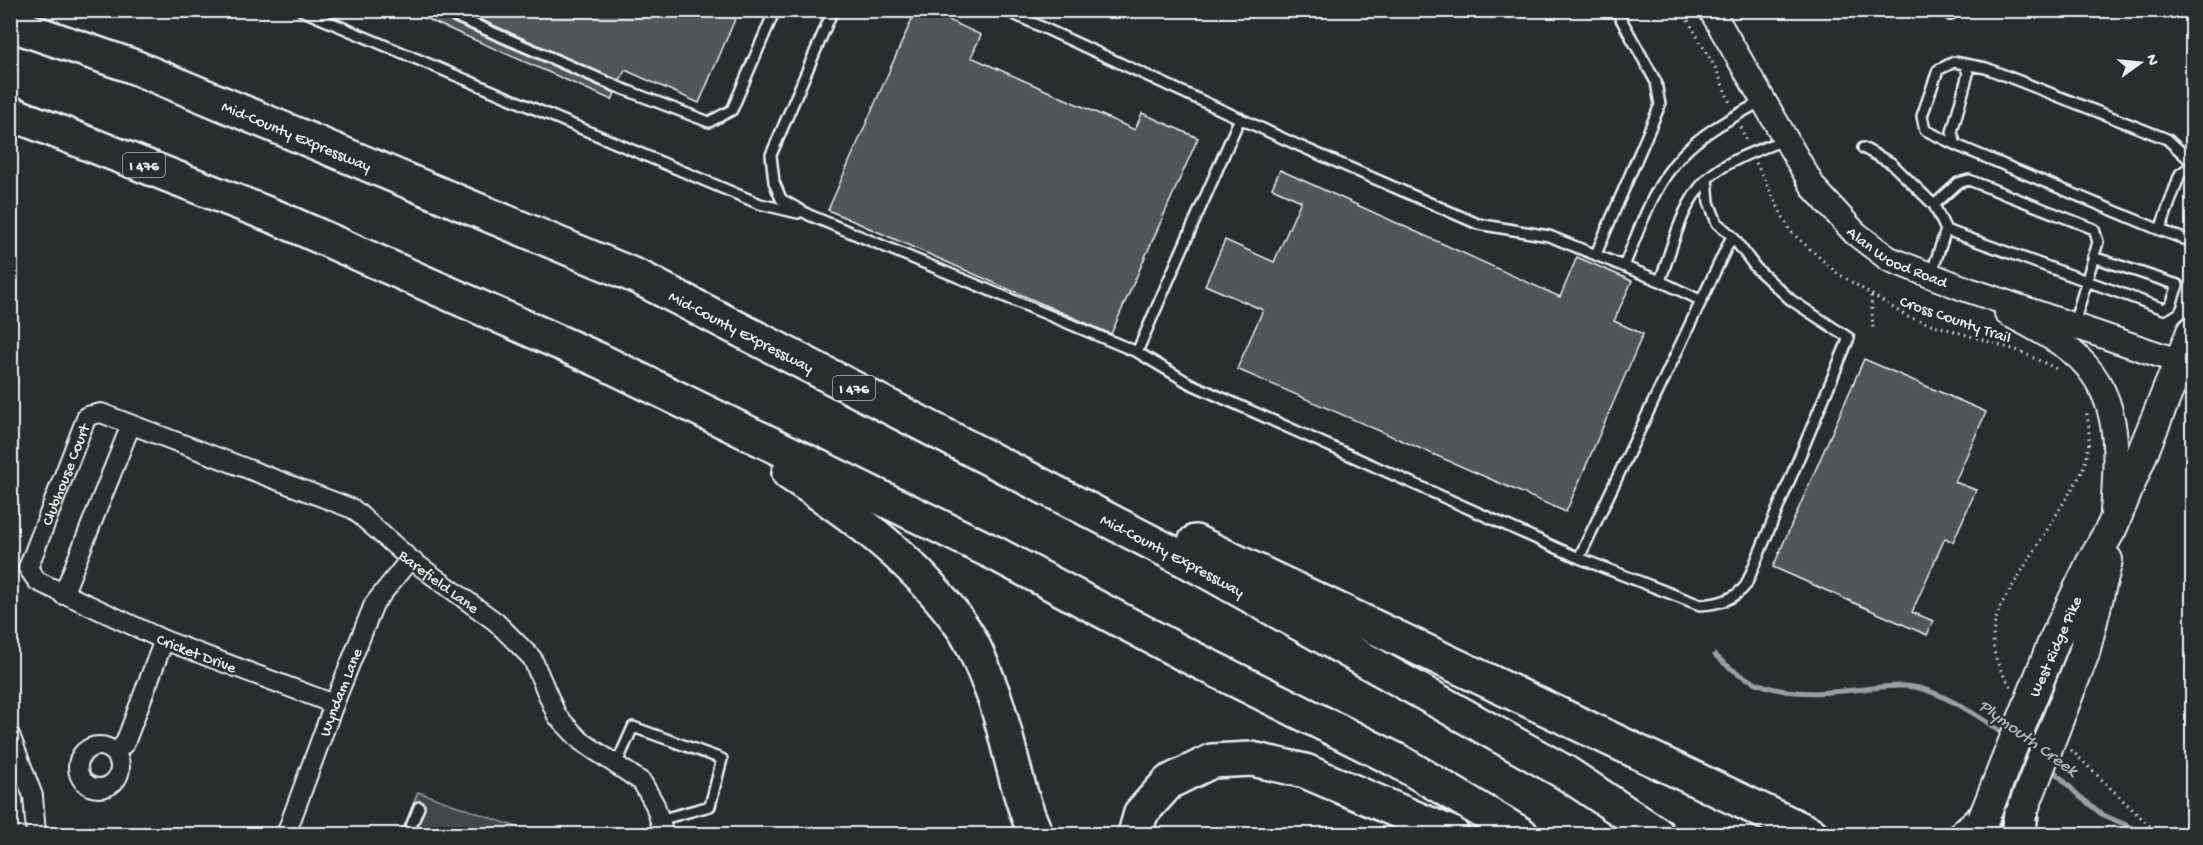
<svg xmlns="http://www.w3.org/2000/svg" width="2203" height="845" font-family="'Gochi Hand',sans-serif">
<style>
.green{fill:#424648;stroke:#959ca0;stroke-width:1.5}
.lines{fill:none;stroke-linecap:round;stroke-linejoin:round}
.stream{stroke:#989fa3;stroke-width:5}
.building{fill:#535759;stroke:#e8f1f8;stroke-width:1.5}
.service-casing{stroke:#e8f1f8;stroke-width:14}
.minor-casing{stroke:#e8f1f8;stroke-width:22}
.tertiary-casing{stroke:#e8f1f8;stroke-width:28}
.primary-casing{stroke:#e8f1f8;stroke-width:34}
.motorway-casing{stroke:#e8f1f8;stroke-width:38}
.path{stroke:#e8f1f8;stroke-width:3;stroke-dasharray:1.5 4.5;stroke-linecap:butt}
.service{stroke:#2a2d2e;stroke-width:9}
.minor{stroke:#2a2d2e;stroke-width:18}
.tertiary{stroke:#2a2d2e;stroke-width:24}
.primary{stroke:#2a2d2e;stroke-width:30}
.motorway{stroke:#2a2d2e;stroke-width:33}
.primary-bridge-casing{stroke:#e8f1f8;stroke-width:34;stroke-linecap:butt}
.primary-bridge{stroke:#2a2d2e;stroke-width:30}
.labels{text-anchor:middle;stroke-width:4.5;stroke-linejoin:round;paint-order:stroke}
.shield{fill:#2a2d2e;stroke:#afb6bb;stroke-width:1.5}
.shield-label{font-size:15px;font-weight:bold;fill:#e8f1f8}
.street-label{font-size:16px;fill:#e8f1f8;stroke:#2a2d2e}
.water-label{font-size:18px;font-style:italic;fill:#acb3b9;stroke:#2a2d2e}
</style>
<rect width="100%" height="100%" fill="#2a2d2e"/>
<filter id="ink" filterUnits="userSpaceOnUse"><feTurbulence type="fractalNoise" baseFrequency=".0167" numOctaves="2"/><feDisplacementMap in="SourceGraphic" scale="12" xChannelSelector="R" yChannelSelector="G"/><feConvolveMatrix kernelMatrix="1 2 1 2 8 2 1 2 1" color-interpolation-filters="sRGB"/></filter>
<g filter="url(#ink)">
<path class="green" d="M418 792 537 834H401Z"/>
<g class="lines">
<path class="stream" d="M1715 655C1760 699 1806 695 1864 689 1879 687 1899 684 1914 687 1942 692 1981 717 2005 735
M2049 766 2079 796 2103 815 2147 834"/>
</g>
<path class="building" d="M406 10H434L438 16 615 93 612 100Z
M459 10H739L699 103 625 70 620 81Z
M916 10H927L981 35 971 57 1135 130 1142 113 1198 138 1111 334 828 210Z
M1280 170 1560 297 1577 257 1632 281 1614 321 1643 334 1566 512 1237 369 1263 310 1205 285 1225 240 1274 262 1301 201 1272 188Z
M1864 359 1986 412 1955 482 1976 490 1953 542 1945 538 1912 612 1933 621 1927 635 1773 567Z"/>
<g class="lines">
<g class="service-casing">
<path id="service" d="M301 10 760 204 798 213
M441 10 618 87 709 122 732 110 775 10
M833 10 771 155 774 182 781 199 809 215 1137 352 1240 118
M1005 10 1293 143 1478 224 1549 236 1660 281 1700 300
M1950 15 1952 10
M1965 64 1968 74 1952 132 1956 145 1925 130 1922 116 1938 70 1954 62 1986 68 2167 139 2192 162
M1956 145 2160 230
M1863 148 1891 163 1934 205 1946 230
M2192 165 2180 174 2160 230 2192 242
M1934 205 1958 183 1969 180 2094 229 2098 242 2074 324
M1596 254 1660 105 1656 82 1616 10
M1624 266C1640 228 1653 186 1682 155 1703 132 1735 116 1762 101
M1931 275 1946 230 2164 309 2171 305 2178 285 2093 257
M1660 281C1673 246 1683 196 1714 173 1735 157 1762 149 1786 139
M1137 352 1189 383 1579 558 1700 605C1718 604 1734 600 1746 585L1849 338 1791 300 1756 268 1732 236 1717 223 1709 202 1707 179
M1579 558 1732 236
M616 765 633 727 722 759 710 806 659 820
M408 834 419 807"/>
</g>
<g class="minor-casing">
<g id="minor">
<path d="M63 595 130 427"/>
<path id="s1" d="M334 704 164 640 37 581 28 568 87 416 101 413 353 509 410 559 496 622 532 658 557 716 581 741 642 782 655 805 664 834"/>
<path d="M10 735 33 796 36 834"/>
<circle cx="99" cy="767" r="21"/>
<path d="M115 753 125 743 164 640"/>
<path id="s2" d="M286 834 334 704 374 604 410 559"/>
</g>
</g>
<g class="tertiary-casing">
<g id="tertiary">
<path id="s3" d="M1711 10 1814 188 1855 233 1889 259 1963 288 2192 366"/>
<path d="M2007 313C2028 325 2052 336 2071 351 2123 393 2117 452 2113 512"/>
</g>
</g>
<g class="primary-casing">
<path id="primary" d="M2054 641 2091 564 2112 527 2192 332
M2084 653 2107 560"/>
</g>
<g class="motorway-casing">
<g id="motorway">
<path id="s4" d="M10 24 132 66 640 278 1201 568 1566 773 1657 834"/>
<path d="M10 113 278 218 599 360 996 554 1184 654 1398 761 1521 834"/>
<path d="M789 473C853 514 919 564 963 628 975 645 987 678 995 699 1010 744 1016 792 1036 834"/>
<path d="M1195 542 1811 834"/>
<path d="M1135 834 1141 813 1169 782 1212 761 1252 759 1305 771 1452 834"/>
<path d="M1967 834 1983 820"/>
<path d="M2018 834 2021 814"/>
</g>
</g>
<path class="path" d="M1682 10 1716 69 1731 105
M1741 127 1746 141
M1756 163 1790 231 1837 273 1908 317 2019 351 2059 370
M1871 296 1873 330
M2011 686C1991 660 1988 635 2001 605L2080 476C2090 454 2091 432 2086 409
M2071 750 2158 834"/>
<use href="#service" class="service"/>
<use href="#minor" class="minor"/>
<use href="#tertiary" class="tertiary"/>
<use href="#primary" class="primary"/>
<use href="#motorway" class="motorway"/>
<g class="primary-bridge-casing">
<path id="primary-bridge" d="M2021 814 2084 653
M1983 820 2054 641"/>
</g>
<use href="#primary-bridge" class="primary-bridge"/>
</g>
</g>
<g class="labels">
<g class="shield">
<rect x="123" y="153" width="42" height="24" rx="4.5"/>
<rect x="833" y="376" width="42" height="24" rx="4.5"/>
</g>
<g class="shield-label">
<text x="144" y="170">I 476</text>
<text x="854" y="393">I 476</text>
</g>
<g class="street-label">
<text dy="6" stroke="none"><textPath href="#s4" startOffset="308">Mid-County Expressway</textPath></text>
<text dy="6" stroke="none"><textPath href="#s3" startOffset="316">Alan Wood Road</textPath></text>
<text transform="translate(1956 318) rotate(19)" y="6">Cross County Trail</text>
<text dy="6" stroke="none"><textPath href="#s4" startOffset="794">Mid-County Expressway</textPath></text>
<text dy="6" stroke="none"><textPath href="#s1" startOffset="438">Clubhouse Court</textPath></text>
<text dy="6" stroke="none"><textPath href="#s4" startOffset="1280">Mid-County Expressway</textPath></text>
<text dy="6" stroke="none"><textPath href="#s1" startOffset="897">Barefield Lane</textPath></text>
<text transform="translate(2054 646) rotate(-66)" y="6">West Ridge Pike</text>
<text transform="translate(197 652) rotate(21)" y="6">Cricket Drive</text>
<text dy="6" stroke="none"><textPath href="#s2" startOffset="152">Wyndam Lane</textPath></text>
</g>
<g class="water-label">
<text transform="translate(2029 737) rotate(36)" y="6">Plymouth Creek</text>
</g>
</g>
<rect width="2203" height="845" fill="none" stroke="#2a2d2e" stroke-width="36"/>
<rect x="18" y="18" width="2167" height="809" fill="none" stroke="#e8f1f8" stroke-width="2" filter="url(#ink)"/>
<g transform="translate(2140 63) rotate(75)" stroke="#2a2d2e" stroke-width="4.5" paint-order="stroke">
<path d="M0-4.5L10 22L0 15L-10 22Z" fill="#e8f1f8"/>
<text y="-9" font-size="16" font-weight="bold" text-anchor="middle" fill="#e8f1f8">N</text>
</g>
</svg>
